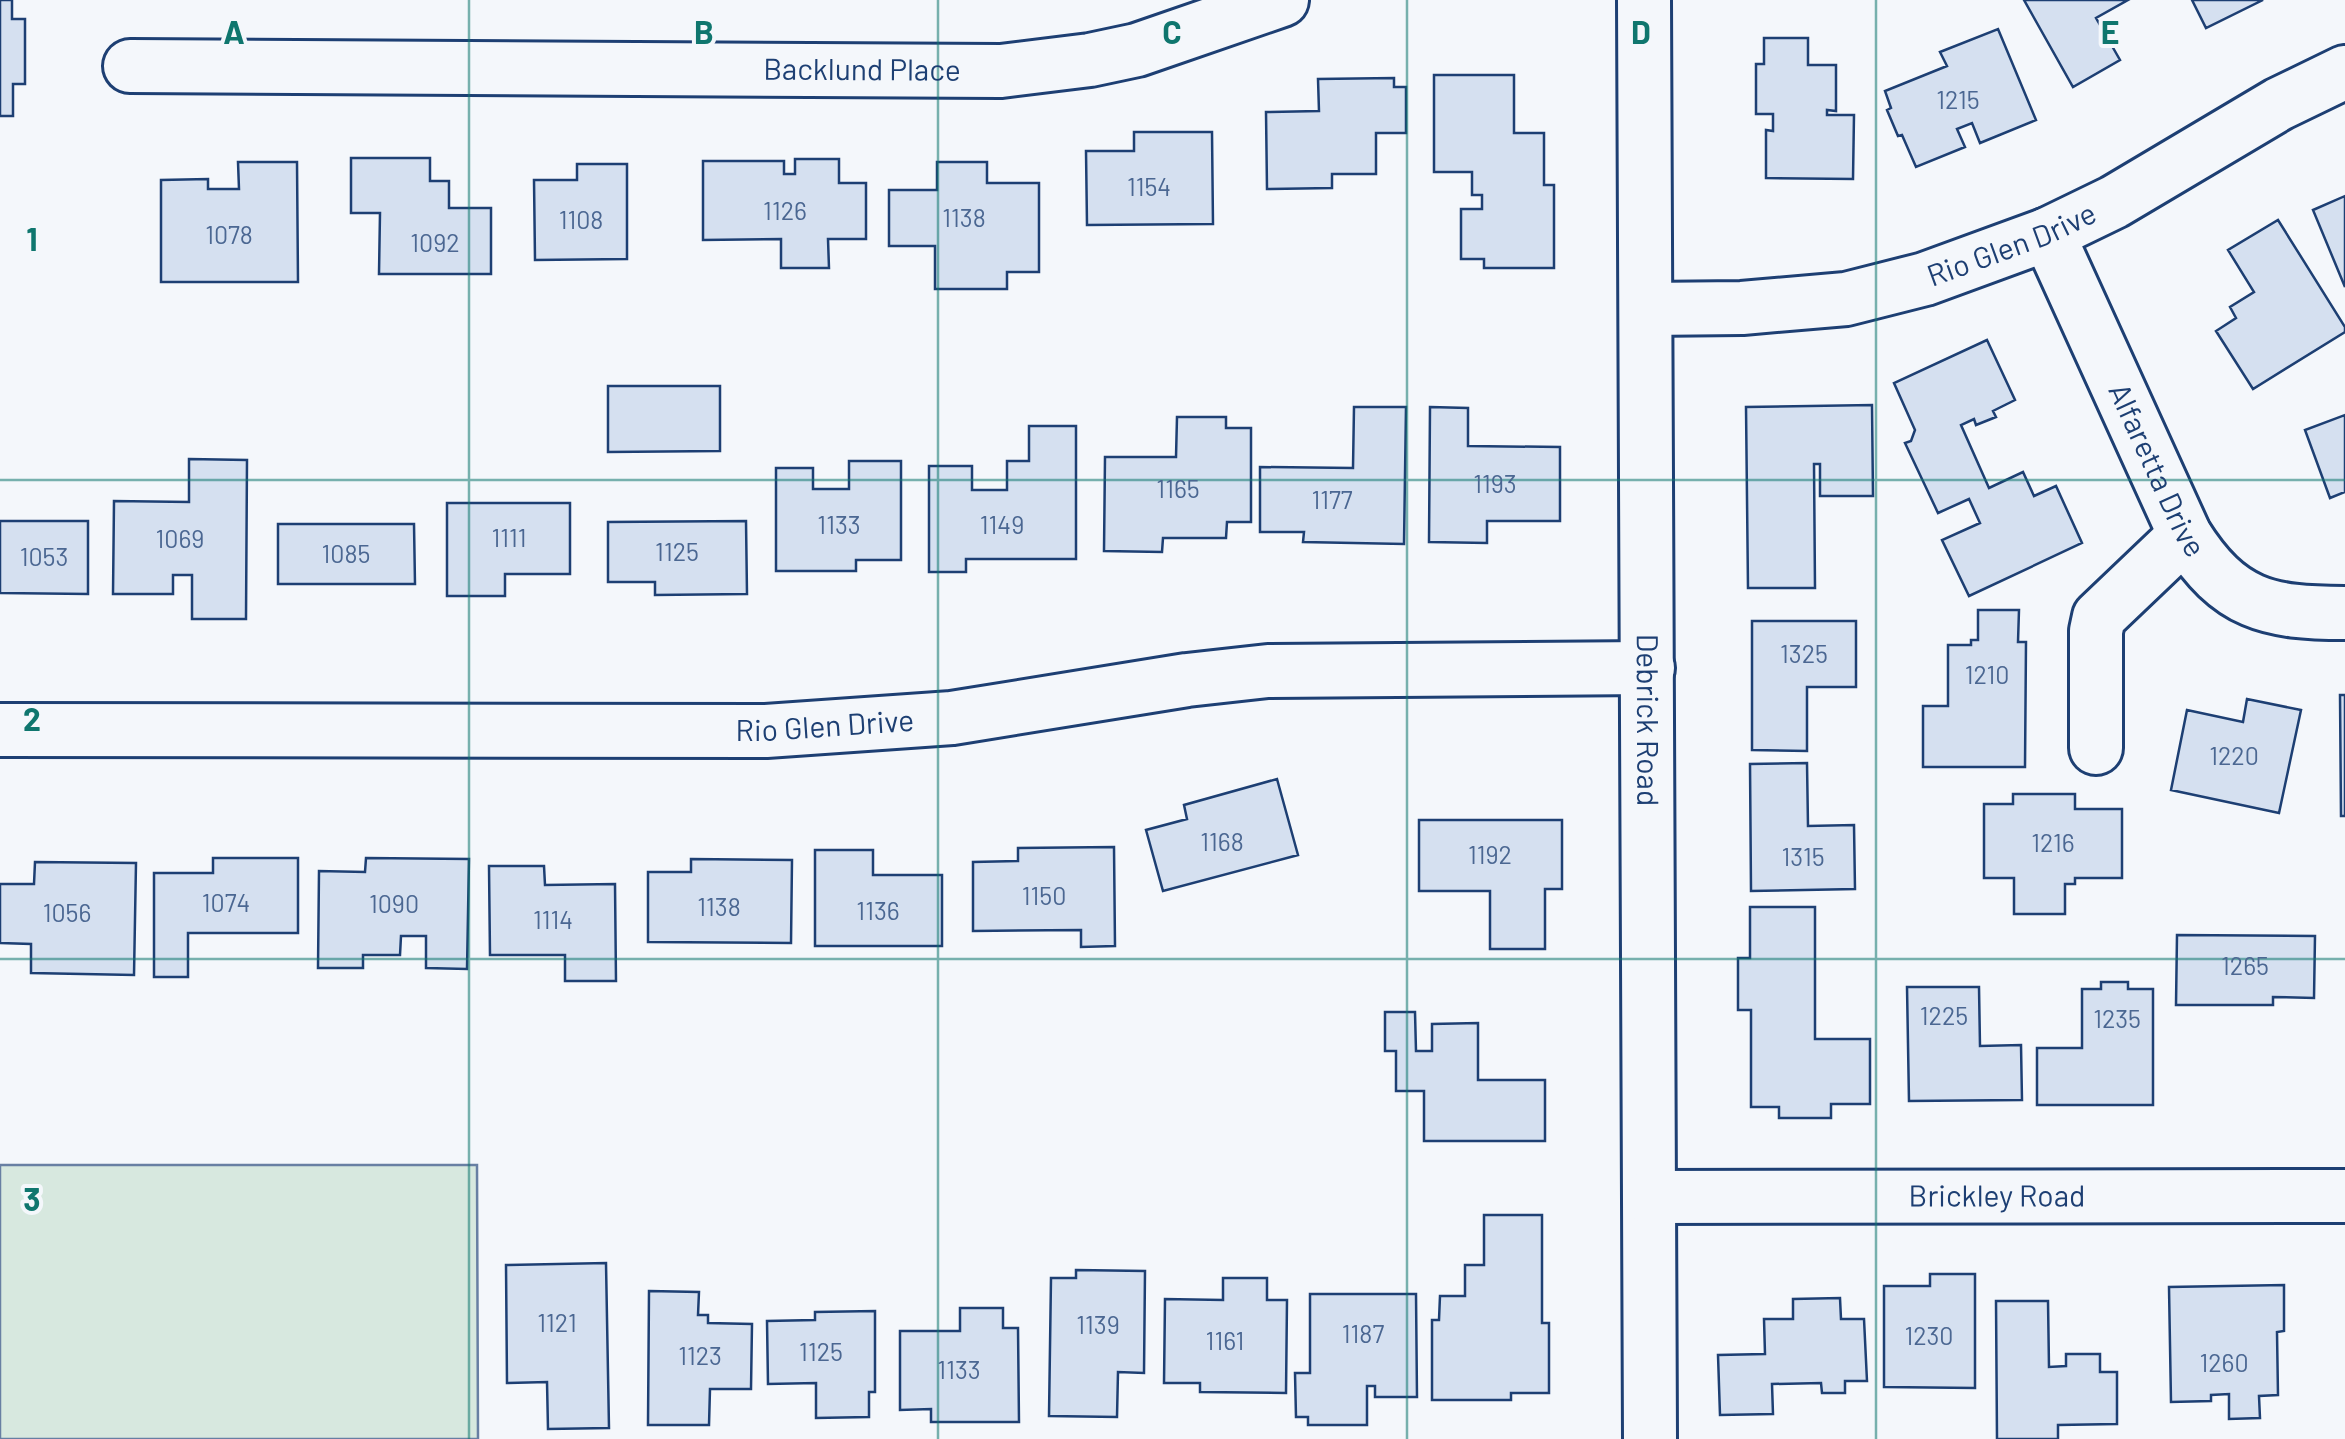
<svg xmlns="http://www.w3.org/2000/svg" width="2345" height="1439" font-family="Barlow,sans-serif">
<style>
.green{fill:#d7e8df;stroke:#687fa3;stroke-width:2.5}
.building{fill:#d5e0f0;stroke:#1d3f73;stroke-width:2.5}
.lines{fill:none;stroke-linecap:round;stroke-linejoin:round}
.minor-casing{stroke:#1d3f73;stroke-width:58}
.minor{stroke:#f4f7fb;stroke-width:52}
.grid{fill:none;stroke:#0f766e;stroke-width:2.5;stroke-opacity:0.55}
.labels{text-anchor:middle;stroke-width:8;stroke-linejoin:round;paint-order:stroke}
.number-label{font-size:25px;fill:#4b6792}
.street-label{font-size:30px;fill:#1d3f73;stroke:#f4f7fb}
.grid-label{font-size:32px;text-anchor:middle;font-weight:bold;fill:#0f766e;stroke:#f4f7fb;stroke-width:8;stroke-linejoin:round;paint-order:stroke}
</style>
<rect width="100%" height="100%" fill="#f4f7fb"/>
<path class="green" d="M0 1165H477L478 1439H0Z"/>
<path class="building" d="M0 0H12V19H25V84H13V116H0Z
M2024 0H2128L2096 18 2120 60 2073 87Z
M2192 0H2263L2206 28Z
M1998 29 2036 120 1980 143 1972 123 1957 129 1965 147 1916 167 1902 135 1898 136 1887 110 1891 108 1885 91 1947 66 1940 52Z
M1764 38H1808V65H1836V111L1827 110V115H1854L1853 179 1766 178V130L1773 131V114H1756V64H1764Z
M1434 75H1514V133H1544V185H1554V268H1484V259H1461V209H1482V195H1472V172H1434Z
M1394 78V87H1406V133H1376V174H1332V188L1267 189 1266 112 1319 111 1318 79Z
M1134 132H1212L1213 224 1087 225 1086 151H1134Z
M351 158H430V181H449V208H491V274H379L380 213H351Z
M795 159H839V183H866V239H828L829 268H781V239L703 240V161H784V174H795Z
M238 162H297L298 282H161V180L208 179V189H239Z
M937 162H987V183H1039V272H1007V289H935V246H889V190H937Z
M577 164H627V259L535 260 534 180H577Z
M2345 196V287L2313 210Z
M2278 220 2345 327V332L2253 389 2216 331 2236 318 2230 307 2254 292 2228 250Z
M1987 340 2015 400 1993 411 1996 417 1976 425 1974 419 1961 425 1989 488 2023 472 2034 496 2056 486 2082 543 1969 596 1942 540 1980 523 1969 499 1938 513 1905 443 1911 441 1915 430 1894 383Z
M608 386H720V451L608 452Z
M1872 405 1873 496H1820V464H1814L1815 588H1748L1746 407Z
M1354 407H1406L1404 544 1303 542 1304 532H1260V467L1353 468Z
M1430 407 1468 408V446L1560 447V521H1487V543L1429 542Z
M2345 415V492L2330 498 2305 430Z
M1177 417H1226V428H1251V522H1227L1226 538H1163L1162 552 1104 551 1105 457H1176Z
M1029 426H1076V559H966V572H929V466H972V490H1007V461H1029Z
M189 459 247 460 246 619H192V575H173V594H113L114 501 189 502Z
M849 461H901V560H856V571H776V468H813V489H849Z
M447 503H570V574H505V596H447Z
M0 521H88V594L0 593Z
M746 521 747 594 655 595V582H608V522Z
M278 524H414L415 584H278Z
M1978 610H2019L2018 642H2026L2025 767H1923V706H1948V645H1971V640H1978Z
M1752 621H1856V687H1807V751L1752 750Z
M2340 695H2345V816H2341Z
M2247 699 2301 710 2279 813 2171 790 2187 710 2243 722Z
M1807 763 1808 826 1854 825 1855 889 1751 891 1750 764Z
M1277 779 1298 855 1163 891 1146 830 1187 819 1184 805Z
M2013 794H2075V809H2122V878H2075V884H2065V914H2014V878H1984V804H2013Z
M1419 820H1562V889H1545V949H1490V891H1419Z
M1114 847 1115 946 1081 947V930L973 931V862L1018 861V848Z
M815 850H873V875H942V946H815Z
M213 858H298V933H188V977H154V873H213Z
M366 858 469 859 467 969 426 968V936H401L400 955H363V968H318L319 871 365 872Z
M691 859 792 860 791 943 648 942V872H691Z
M35 862 136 863 134 975 31 973V944L0 943V884H34Z
M489 866H544L545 885 615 884 616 981H565V955H490Z
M1750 907H1815V1039H1870V1104H1831V1118H1779V1107H1751V1010H1738V958H1750Z
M2177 935 2315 936 2314 998 2273 997V1005H2176Z
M2101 982H2128V989H2153V1105H2037V1048H2082V989H2101Z
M1907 987H1979L1980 1046 2021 1045 2022 1100 1909 1101Z
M1385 1012H1415L1416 1051H1432V1024L1478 1023V1080H1545V1141H1424V1091H1396V1051H1385Z
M1484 1215H1542V1323H1549V1393H1511V1400H1432V1320H1439L1440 1296H1465V1265H1484Z
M606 1263 609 1428 548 1429 547 1382 507 1383 506 1265Z
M1076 1270 1145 1271 1144 1373 1118 1372 1117 1417 1049 1416 1051 1278H1076Z
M1930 1274H1975V1388L1884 1387V1286H1930Z
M1223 1278H1267V1300H1287L1286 1393 1200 1392V1383H1164L1165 1299 1223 1300Z
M2284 1285V1331L2277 1332 2278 1395 2259 1396 2260 1418 2229 1419V1394L2211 1395V1401L2171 1402 2169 1287Z
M649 1291 699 1292 698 1315H708V1323L752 1324 751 1389H710L709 1425H648Z
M1310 1294H1416L1417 1397H1375V1386H1367V1425H1308V1417H1296L1295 1373H1310Z
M1840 1298 1841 1319H1864L1867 1381H1845V1393H1822L1821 1383 1772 1384 1773 1414 1720 1415 1718 1355 1765 1354 1764 1319H1793V1299Z
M1996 1301H2048L2049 1367 2066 1366V1354H2100V1372H2117V1424L2058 1425V1439H1997Z
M960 1308H1003V1328H1018L1019 1422H931V1409L900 1410V1331H960Z
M875 1311V1392H869V1417L816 1418V1383L768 1384 767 1321 815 1320V1312Z"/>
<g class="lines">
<g class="minor-casing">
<g id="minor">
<path id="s1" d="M1644 0 1650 1439"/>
<path id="s2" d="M130 66 1001 71 1090 60 1137 50 1282 0"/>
<path id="s3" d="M2048 234 2185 535C2229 605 2268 613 2345 613"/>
<path id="s4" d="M1646 309 1742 308 1846 299 1925 279 2048 234 2114 202 2279 104 2345 72"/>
<path id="s5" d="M0 730 766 731 952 718 1187 680 1268 671 1648 668"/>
<path d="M2096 748V631L2099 617 2185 535"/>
<path id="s6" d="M1649 1197 2345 1196"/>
</g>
</g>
<use href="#minor" class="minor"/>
</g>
<path class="grid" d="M469 0V1439M938 0V1439M1407 0V1439M1876 0V1439M0 480H2345M0 959H2345"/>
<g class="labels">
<g class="number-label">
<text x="1958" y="109">1215</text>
<text x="1149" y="196">1154</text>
<text x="785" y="220">1126</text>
<text x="964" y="227">1138</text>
<text x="581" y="229">1108</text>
<text x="229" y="244">1078</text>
<text x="435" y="252">1092</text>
<text x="1495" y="493">1193</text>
<text x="1178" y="498">1165</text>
<text x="1332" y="509">1177</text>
<text x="839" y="534">1133</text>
<text x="1002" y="534">1149</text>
<text x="509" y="547">1111</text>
<text x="180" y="548">1069</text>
<text x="677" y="561">1125</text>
<text x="346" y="563">1085</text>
<text x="44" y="566">1053</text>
<text x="1804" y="663">1325</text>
<text x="1987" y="684">1210</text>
<text x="2234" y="765">1220</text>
<text x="1222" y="851">1168</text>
<text x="2053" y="852">1216</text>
<text x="1490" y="864">1192</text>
<text x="1803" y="866">1315</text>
<text x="1044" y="905">1150</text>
<text x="226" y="912">1074</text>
<text x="394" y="913">1090</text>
<text x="719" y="916">1138</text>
<text x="878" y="920">1136</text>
<text x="67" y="922">1056</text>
<text x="553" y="929">1114</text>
<text x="2245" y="975">1265</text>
<text x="1944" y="1025">1225</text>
<text x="2117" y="1028">1235</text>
<text x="557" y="1332">1121</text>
<text x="1098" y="1334">1139</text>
<text x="1363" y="1343">1187</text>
<text x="1929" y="1345">1230</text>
<text x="1225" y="1350">1161</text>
<text x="821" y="1361">1125</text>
<text x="700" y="1365">1123</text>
<text x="2224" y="1372">1260</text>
<text x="959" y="1379">1133</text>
</g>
<g class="street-label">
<text dy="10" stroke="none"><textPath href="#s2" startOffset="732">Backlund Place</textPath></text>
<text dy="10" stroke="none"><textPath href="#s4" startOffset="375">Rio Glen Drive</textPath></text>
<text dy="10" stroke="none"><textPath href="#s3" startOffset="260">Alfaretta Drive</textPath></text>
<text dy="10" stroke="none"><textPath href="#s1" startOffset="720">Debrick Road</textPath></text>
<text dy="10" stroke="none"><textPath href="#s5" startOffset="825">Rio Glen Drive</textPath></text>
<text dy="10" stroke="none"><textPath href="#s6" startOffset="348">Brickley Road</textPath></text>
</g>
</g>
<g class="grid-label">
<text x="234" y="44">A</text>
<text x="704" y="44">B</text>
<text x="1172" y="44">C</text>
<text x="1641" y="44">D</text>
<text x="2110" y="44">E</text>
<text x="32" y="251">1</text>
<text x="32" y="731">2</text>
<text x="32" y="1211">3</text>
</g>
</svg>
